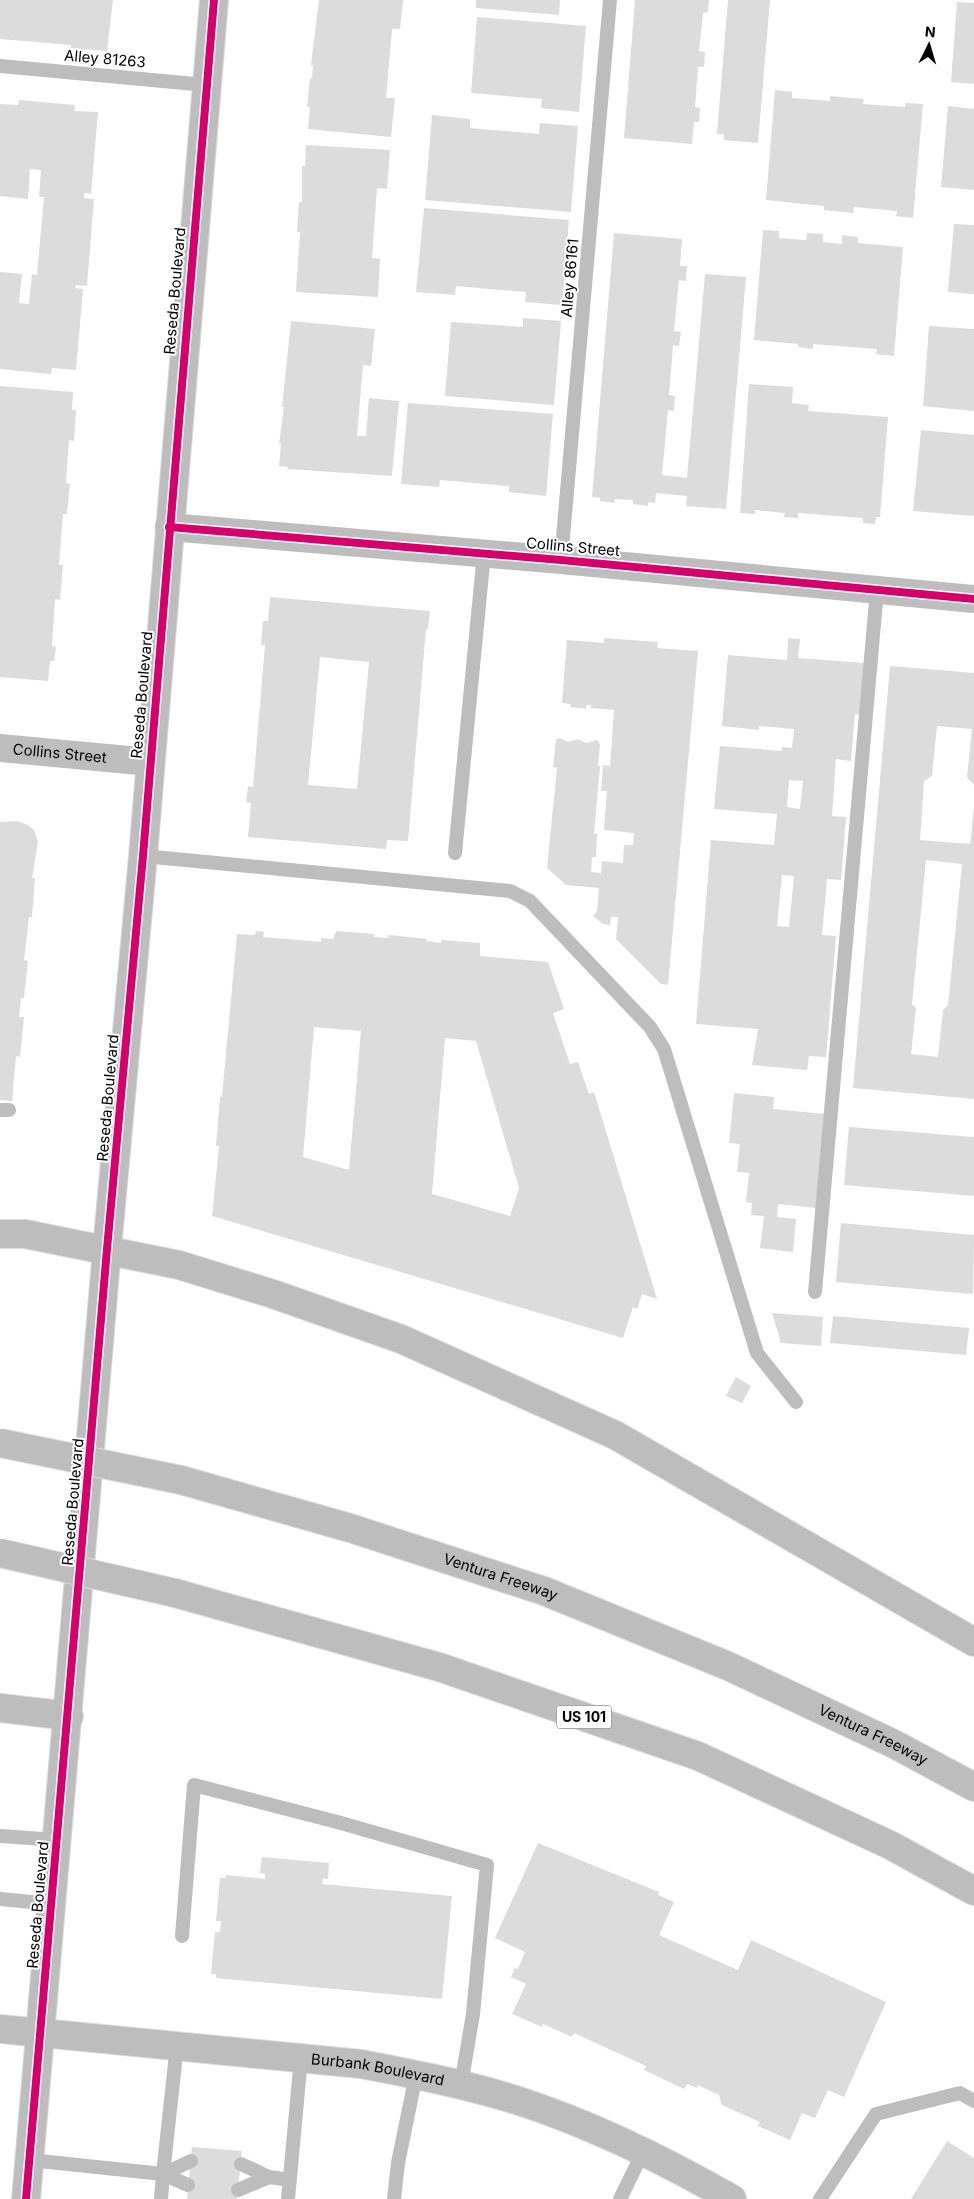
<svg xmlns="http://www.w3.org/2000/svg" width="974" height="2199" font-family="Inter,sans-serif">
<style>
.building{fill:#dcdcdc;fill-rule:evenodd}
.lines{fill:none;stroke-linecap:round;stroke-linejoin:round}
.primary-casing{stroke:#dbdbdb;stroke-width:30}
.highway-casing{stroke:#dbdbdb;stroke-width:30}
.lane{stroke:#bdbdbd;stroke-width:14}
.street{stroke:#bdbdbd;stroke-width:28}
.primary{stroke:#bdbdbd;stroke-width:28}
.highway{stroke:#bdbdbd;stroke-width:28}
.highway-bridge-casing{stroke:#dbdbdb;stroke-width:30;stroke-linecap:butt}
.highway-bridge{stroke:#bdbdbd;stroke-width:28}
.cycleway-casing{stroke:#fff;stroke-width:11}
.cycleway{stroke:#d6006c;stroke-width:8}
.labels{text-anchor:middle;stroke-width:4;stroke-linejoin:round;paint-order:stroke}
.shield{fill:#fff;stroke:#4c4c4c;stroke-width:1}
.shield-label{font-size:14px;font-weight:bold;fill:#000}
.street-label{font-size:15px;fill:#000;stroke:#fff}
</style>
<rect width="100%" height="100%" fill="#fff"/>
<path class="building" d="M0 0H113L107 51 71 48V45L0 39Z
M319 0H403L400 29H392L386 98H395L391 137 308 129 310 107H307L310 78H312L313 65H311Z
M476 0H560L559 15 476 8Z
M635 0H709L708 12 703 13 699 51 705 52 704 67H698L695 107 700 108 699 122H694L692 144 624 138Z
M728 0H770L758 143 724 140V134H717Z
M957 2 974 3V84L951 82Z
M477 17 586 26 579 112 541 108 542 99 471 93Z
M775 90 792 92V98L830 101V96L864 99 863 104 905 107 906 103 923 104 913 218 896 216 897 211 854 207 853 213 824 210V206L766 200Z
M19 100 75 105 74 111 98 112 91 194 84 193V198L94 199 87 286 76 285 75 288 83 289 76 370 52 368 51 374 0 369V272L22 274 19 303 29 304 32 274 37 275 44 197H39L41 170 30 169 28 199 0 196V104L18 105Z
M948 106 974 109V190L941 187Z
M432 115 470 119V128L539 134 540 123 578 126 571 212 425 200Z
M306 145 390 150 387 189 377 188 372 258 380 259 378 297 296 292 300 232H297L299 202H302V166H305Z
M424 208 569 220 562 305 525 302 526 292 456 286 455 295 416 292Z
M954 224 974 225V294L948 292Z
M763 230 779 231V238L806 240 807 233 823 234V242L842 244V235L858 237V243L903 247 894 356 876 354 877 349 813 344V349L798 347V344L754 340Z
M614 233 682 239 680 266H687L686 281 679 280 674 331 681 332 679 346 673 345 669 395 675 396 674 411 668 410 662 475 687 478 705 274 746 277 726 509 686 506 687 496 656 493 655 503 648 502V506L633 504V500L615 499 614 503 600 501V498L592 497Z
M523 318 561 321 554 405 445 396 451 322 523 327Z
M291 321 375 329 371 366 363 365 357 436H366L369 398 399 401 392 476 288 469V467L279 466 281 444H279L284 407H282Z
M929 326 974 329V411L923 406Z
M749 384 793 387 792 403 809 405 808 411 888 417 880 517H876L875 524 863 523V518L798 513V518L784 517 785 513 755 510V514L740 513Z
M0 386 73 392 72 410H76L74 441 69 440 66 483 70 484 67 514H63L59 565H63L60 600 55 599 52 646 56 647 54 661H50L48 681 0 677Z
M408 403 553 414 546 496 509 492V486L440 480 439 487 401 484Z
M921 430 974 435V516L913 511Z
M270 597 430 611 428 629H426L408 841 387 840 386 849 248 837 251 803 246 802 248 786 253 787 265 645H261L263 621H268ZM320 657 369 662 357 789 308 785Z
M604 638 658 642 657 648 698 651 668 985 661 984 616 939 618 917H611L610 925 603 924 593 916 597 912 599 888 566 885 547 868 557 768 553 767 556 740 560 738 568 742 578 739 586 743 597 740 600 744 598 766H600L594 834H597L596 857H592L591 872 601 873 602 861 623 863 624 845H633L634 833 604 830 607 791H601L603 765 610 766 614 710 591 708V705H586V709L570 707 571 704 562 703 567 640 604 643Z
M788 638 800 639 798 658 865 663 861 715 855 714 851 761 836 759 832 816 846 817 841 880 827 879 822 935 836 936 826 1057 809 1056 807 1070 752 1065 758 1029 696 1024 711 840 774 845 777 814 714 809 720 746 782 751V747L792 748 794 729 759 726V730L722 726 728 655 787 660ZM789 780 803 781 800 809 787 807ZM782 875 794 876 789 927 777 926Z
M890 666 974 673V785L967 777 972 729 937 726 932 776 924 781 920 840 970 844 974 807V1099L853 1088ZM926 860 962 864 948 1005 943 1010 938 1057 911 1054 916 1008 912 1004Z
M17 821 28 825 34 830 38 842 32 878H35L32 917H29L24 960 28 961 24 998H21L19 1017H24L20 1057 16 1056 12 1101 0 1100V822Z
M256 931 264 932 263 937 321 942V938L333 939 336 931 374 934V937L388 938 389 935 427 939 426 941 441 943V940L480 943V956L548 962 564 1009 553 1013 570 1064 578 1062 589 1094 594 1092 657 1299 642 1294 637 1309 633 1307 623 1338 212 1216 219 1146H216L220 1097H222L237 934 255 935ZM314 1027 361 1031 349 1170 303 1157ZM445 1038 476 1041 519 1188 510 1216 432 1194Z
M734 1093 774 1097 773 1109 825 1114 816 1208 778 1204 777 1217 796 1219 793 1252 760 1248 764 1216 751 1215 752 1203 746 1202 749 1173 737 1172 740 1144 729 1143Z
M849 1127 974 1137V1196L844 1185Z
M841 1223 974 1235 973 1294 836 1282Z
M772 1313 823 1317 821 1346 781 1343Z
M833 1316 969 1328 966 1355 830 1343Z
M736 1377 751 1386 742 1403 726 1396Z
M538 1843 659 1892 658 1895 674 1902 659 1935 738 1970 751 1940 886 2002 844 2097 828 2090 815 2118 802 2113 790 2140 758 2126 760 2122 722 2105 719 2095 698 2085 697 2088 687 2084 684 2089 644 2070 646 2066 574 2033 572 2037 543 2024 542 2027 512 2014 526 1984 511 1977 515 1968 518 1969 525 1952 495 1938Z
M262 1857 329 1863 328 1879 323 1878 322 1884 452 1896 442 1999 216 1978V1974H211L215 1932H220L221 1921H216L220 1878H226V1875L265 1879V1874L260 1873Z
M947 2141 974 2158V2199H911Z
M192 2147 242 2151 237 2199H187Z"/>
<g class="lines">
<g class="primary-casing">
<g id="primary">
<path id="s2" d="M0 2029 361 2064C413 2074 465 2084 516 2100 591 2124 664 2160 732 2199"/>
<path d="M26 2199 107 1249 143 856 214 0"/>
</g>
</g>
<g class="highway-casing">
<g id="highway">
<path d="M0 1234H25L179 1265 273 1294 401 1339 615 1435 974 1642"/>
<path id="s3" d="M181 1480 350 1528 544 1591 728 1666 894 1744 974 1787"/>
<path d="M175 1593 439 1667 698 1756 890 1845 974 1891"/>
<path d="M0 1708 69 1716"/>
</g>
</g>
<path class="lane" d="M0 66 206 85
M561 560 610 0
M455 853 484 553
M143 856 510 891 530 901 650 1027 664 1049 757 1353 796 1402
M0 1110H9
M815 1292 877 590
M0 1836 58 1840
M0 1899 52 1904
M182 1936 194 1785 341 1823 487 1865 473 2014 461 2085
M30 2160 163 2174 177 2045
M241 2164 269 2177 290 2180
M163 2174 191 2161
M163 2174 188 2185
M238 2190 269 2177
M161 2199 163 2174
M288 2199 301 2058
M394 2199 398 2163 416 2075
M620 2199 643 2152
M820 2199 876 2114 960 2093 974 2101"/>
<g class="street">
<path d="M169 527 561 560 974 599"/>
<path id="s1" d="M0 748 150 762"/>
</g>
<use href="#primary" class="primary"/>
<use href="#highway" class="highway"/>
<g class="highway-bridge-casing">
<path id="highway-bridge" d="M0 1443 181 1480
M0 1553 175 1593"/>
</g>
<use href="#highway-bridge" class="highway-bridge"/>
<g class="cycleway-casing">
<path id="cycleway" d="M169 527 561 560 974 599
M26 2199 107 1249 143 856 214 0"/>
</g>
<use href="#cycleway" class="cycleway"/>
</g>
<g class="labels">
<rect class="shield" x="556.5" y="1705.5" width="55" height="23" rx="4"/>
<g class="shield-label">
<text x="584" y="1722">US 101</text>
</g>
<g class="street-label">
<text transform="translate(105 59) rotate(5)" y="5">Alley 81263</text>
<text transform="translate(570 278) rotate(-85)" y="5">Alley 86161</text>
<text transform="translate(175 291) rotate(-85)" y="5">Reseda Boulevard</text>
<text transform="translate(573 547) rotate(5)" y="5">Collins Street</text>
<text transform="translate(142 695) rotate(-85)" y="5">Reseda Boulevard</text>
<text dy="5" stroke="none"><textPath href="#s1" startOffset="60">Collins Street</textPath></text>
<text transform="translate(108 1098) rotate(-85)" y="5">Reseda Boulevard</text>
<text transform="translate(73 1502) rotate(-85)" y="5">Reseda Boulevard</text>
<text dy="5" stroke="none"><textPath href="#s3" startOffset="334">Ventura Freeway</textPath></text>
<text dy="5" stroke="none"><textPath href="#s3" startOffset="739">Ventura Freeway</textPath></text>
<text transform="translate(38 1905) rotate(-85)" y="5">Reseda Boulevard</text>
<text dy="5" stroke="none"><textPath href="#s2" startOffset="380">Burbank Boulevard</textPath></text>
</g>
</g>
<g transform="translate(929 45) rotate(5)" stroke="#ffffff" stroke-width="4" paint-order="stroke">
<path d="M0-4L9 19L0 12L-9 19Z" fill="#000000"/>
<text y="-8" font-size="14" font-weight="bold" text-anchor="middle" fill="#000000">N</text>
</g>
</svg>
